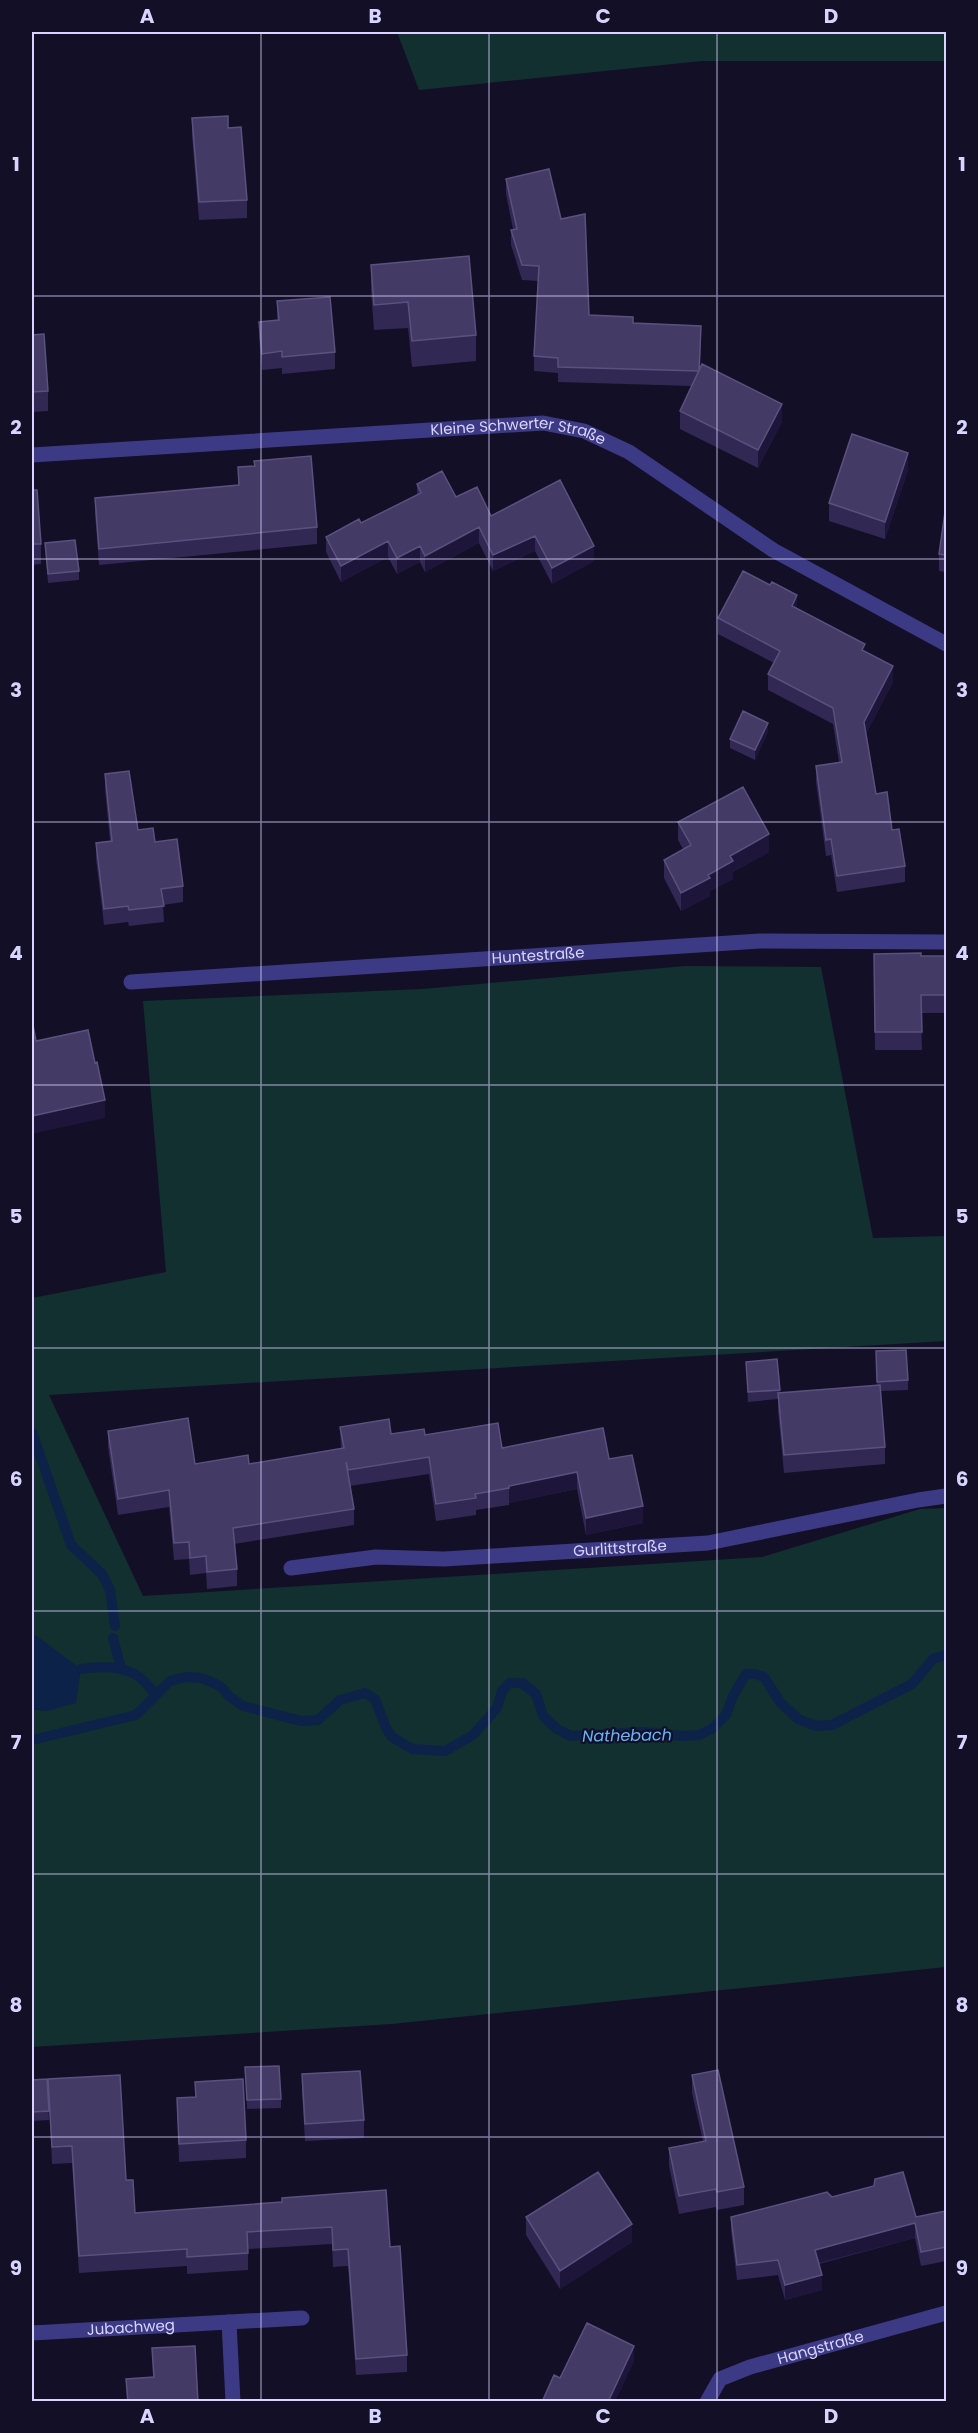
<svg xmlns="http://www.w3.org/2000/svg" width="978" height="2433" font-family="Poppins,sans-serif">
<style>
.green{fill:#12302f}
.water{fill:#0c2248}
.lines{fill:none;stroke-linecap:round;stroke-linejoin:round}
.stream{stroke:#0c2248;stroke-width:10}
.minor{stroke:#3d3a85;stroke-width:15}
.wall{fill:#312854}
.shaded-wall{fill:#1d163a}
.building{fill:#433a66;stroke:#5a527e;stroke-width:1.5}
.grid{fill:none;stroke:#d9d4ff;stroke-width:1.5;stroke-opacity:0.55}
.labels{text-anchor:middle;stroke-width:4.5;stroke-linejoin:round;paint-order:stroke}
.street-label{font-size:15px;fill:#d9d4ff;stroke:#130f26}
.water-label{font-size:16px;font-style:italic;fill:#62b6ff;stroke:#130f26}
.neatline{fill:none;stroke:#d9d4ff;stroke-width:2}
.grid-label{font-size:20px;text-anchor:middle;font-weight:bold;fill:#d9d4ff}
</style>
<rect width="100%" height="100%" fill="#130f26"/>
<path class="green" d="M397 32H946V61H702L419 90Z
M685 966 821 967 873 1238 946 1236V1341L49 1395 143 1596 762 1557 920 1509 946 1508V1967L392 2024 32 2047V1709L47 1711 38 1637 32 1635V1298L166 1272 143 1001 422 989Z"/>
<path class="water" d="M32 1635 38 1637 81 1669 76 1703 47 1711 32 1709Z"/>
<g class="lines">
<path class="stream" d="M32 1432 71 1545 102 1574 110 1590 115 1626
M113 1638 121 1668
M81 1669C102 1666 128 1665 144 1681 150 1686 149 1690 157 1693
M32 1740 136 1715 170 1681 186 1677 202 1678 220 1686 230 1697 243 1706 301 1721 318 1720 340 1700 365 1693 375 1699 386 1728 392 1737 412 1749 445 1751 473 1735 497 1708 502 1691 510 1683H522L536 1694 543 1716 557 1729 571 1736 642 1732 683 1736 699 1735 712 1729 726 1715 733 1696 746 1674H755L764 1677 780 1702 798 1719 816 1726 832 1725 912 1684 933 1659 946 1655"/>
<g class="minor">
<path id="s1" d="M32 455 543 423 584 431 629 452 773 550 946 644"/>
<path id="s2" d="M131 982 760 941 946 942"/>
<path id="s3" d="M291 1568 376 1557 444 1559 708 1543 918 1500 946 1496"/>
<path d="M229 2322 233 2402"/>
<path id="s4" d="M32 2333 302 2318"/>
<path id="s5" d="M707 2402 720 2379 750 2367 946 2313"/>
</g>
</g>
<path class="wall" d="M192 118 228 128 247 200V218L199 220 192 136Z
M506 179 561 219 589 315 633 323 701 342 700 370 782 422 758 468 680 429V411L692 386 558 382V373L534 371V356L538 281 522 280 511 245V230L513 229 506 194Z
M371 265 476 335V361L412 367 408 328 374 330 371 291Z
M277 301 335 352V369L282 374V368L262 370 259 338V322L277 320Z
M32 335 48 391V411L32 412Z
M254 461 317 527V544L99 565 95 514V498L238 485V467L254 466Z
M908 470 885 539 829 521V503Z
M417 484 456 497 491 516 594 561 552 584 535 551 493 571 479 543 425 572 420 562 397 574 388 557 341 582 326 552V537L361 523 417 495Z
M32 490 41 544V564L32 565Z
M946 505V572L939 571V554Z
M45 543 79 571V580L48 583Z
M797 609 865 652 893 682 866 734 876 794 892 830 905 866V882L837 892 831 855 826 856 816 782V766L839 762 833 724 768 690V674L774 663 718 634V618Z
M768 732 755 760 730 748V739Z
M105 774 138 830 155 842 183 886V902L163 905 164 922 129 926 128 922 104 925 96 859V843L110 841 105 790Z
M678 822 769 852 733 872V879L710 891V896L681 911 664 878V860L683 849 678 840Z
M874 954 921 956H946V1013H921L922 1050H875Z
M876 1351 908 1380V1390L881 1391 885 1447V1464L784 1473 778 1411V1399L748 1402 746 1362 777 1359 780 1393 877 1385Z
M340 1427 391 1434 425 1435 502 1448 609 1459 643 1523 586 1535 577 1489 509 1503V1505L476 1510V1515L436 1521 429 1474 350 1486 354 1509V1525L234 1544 237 1569V1586L207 1589 206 1573 190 1575 189 1559 174 1560 169 1507 118 1515 108 1447V1431L195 1464H249L341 1449Z
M245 2067 281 2099V2108L247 2109Z
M302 2074 364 2120V2138L305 2141 302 2092Z
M692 2075 744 2187V2205L717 2210 716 2207 679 2214 669 2166V2148L703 2141 692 2093Z
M47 2079 49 2120 32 2121V2080Z
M48 2079 126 2180 135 2213 282 2202 390 2247 407 2355V2372L356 2375 348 2266 333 2267 332 2244 248 2249V2270L187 2274V2266L79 2273 72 2163 52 2164Z
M195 2082 246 2140V2158L179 2162 177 2098 195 2097Z
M832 2197 916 2217 946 2211V2261L921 2266 915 2238 819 2264 822 2290 785 2300 778 2275 737 2280 731 2231V2217Z
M526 2217 632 2242 560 2289 526 2235Z
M152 2348 198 2402H127L126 2379 153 2377Z"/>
<path class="shaded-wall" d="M782 404V422L758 468V450Z
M908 453V470L885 539V522Z
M479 527V543L425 572V556Z
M535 536V551L493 571V555Z
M388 541V557L341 582V566Z
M420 546V562L397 574V558Z
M594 546V561L552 584V568Z
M797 595V611L792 606Z
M893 666V682L864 738V722Z
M768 723V732L755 760V750Z
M769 834V852L733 872V879L710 891V896L681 911V893L708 875 730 856Z
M105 1100V1118L32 1134V1116Z
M577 1472V1489L509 1503V1486Z
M643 1506V1523L586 1535V1518Z
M915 2223V2238L815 2264V2250Z
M632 2224V2242L560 2289V2271Z
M822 2275V2290L785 2300V2285Z
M634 2346V2362L615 2402H608Z"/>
<path class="building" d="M228 116V128L241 127 247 200 199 202 192 118Z
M549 169 561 219 585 214 589 315 633 317V323L701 326 699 371 558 367V358L534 356 539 266 522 265 511 230 517 229 506 179Z
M469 256 476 335 412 341 408 302 374 305 371 265Z
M330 297 335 352 282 357V351L262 354 259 322 279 320 277 301Z
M44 334 48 391 32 392V335Z
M702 364 782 404 758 450 680 411Z
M852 434 908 453 885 522 829 503Z
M311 456 317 527 99 549 95 498 239 485 238 467 255 466 254 461Z
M442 471 456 497 477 487 491 516 560 480 594 546 552 568 535 536 493 555 479 527 425 556 420 546 397 558 388 541 341 566 326 537 359 519 361 523 421 493 417 484Z
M32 490H37L41 544H32Z
M946 505V555L939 554Z
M75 540 79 571 48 574 45 543Z
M743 571 770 585 772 582 797 595 792 606 865 644 862 650 893 666 864 722 876 794 887 792 892 830 899 829 905 866 837 876 831 839 826 840 816 766 842 762 833 708 768 674 780 651 718 618Z
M743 711 768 723 755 750 730 739Z
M129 771 138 830 153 828 155 842 177 839 183 886 161 889 164 906 129 910 128 906 104 909 96 843 112 841 105 774Z
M743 787 769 834 730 856 733 861 708 875 710 878 681 893 664 860 691 845 678 822Z
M921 953V956H946V995H921L922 1032H875L874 954Z
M32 1020 36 1041 88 1030 95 1063 97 1062 105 1100 32 1116Z
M906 1350 908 1380 877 1382 876 1351Z
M777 1359 780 1390 748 1392 746 1362Z
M880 1385 885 1447 784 1455 778 1393Z
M188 1418 195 1464 248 1455 249 1464 344 1448 340 1427 389 1419 391 1434 424 1429 425 1435 498 1423 502 1448 603 1428 609 1459 632 1455 643 1506 586 1518 577 1472 509 1486V1488L475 1494 476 1498 436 1504 429 1457 348 1470 346 1462 354 1509 233 1528 237 1569 207 1572 206 1556 190 1558 189 1542 174 1543 169 1490 118 1499 108 1431Z
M279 2066 281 2099 247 2100 245 2067Z
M718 2070 744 2187 717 2192 716 2189 679 2196 669 2148 706 2141 692 2075Z
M360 2071 364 2120 305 2124 302 2074Z
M120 2075 126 2180H133L135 2213 282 2202V2198L386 2190 390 2247 400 2246 407 2355 356 2359 348 2249 333 2250 332 2227 247 2232 248 2253 187 2257V2249L79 2256 72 2146 52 2147 48 2079Z
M47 2079 49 2111 32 2112V2080Z
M243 2079 246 2140 179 2144 177 2098 196 2097 195 2082Z
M598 2172 632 2224 560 2271 526 2217Z
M903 2172 916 2217 946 2211V2247L921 2252 915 2223 815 2250 822 2275 785 2285 778 2260 737 2265 731 2217 827 2192 832 2197 874 2186 875 2179Z
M587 2323 634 2346 608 2402H542L554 2375 560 2378Z
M195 2346 198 2402H128L126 2379 154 2377 152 2348Z"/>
<path class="grid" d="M261 32V2402M489 32V2402M717 32V2402M32 296H946M32 559H946M32 822H946M32 1085H946M32 1348H946M32 1611H946M32 1874H946M32 2137H946"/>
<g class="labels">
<g class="street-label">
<text dy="5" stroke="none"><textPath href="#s1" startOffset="488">Kleine Schwerter Straße</textPath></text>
<text dy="5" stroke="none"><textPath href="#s2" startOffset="408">Huntestraße</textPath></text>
<text dy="5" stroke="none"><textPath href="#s3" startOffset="330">Gurlittstraße</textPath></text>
<text dy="5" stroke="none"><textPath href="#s4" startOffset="99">Jubachweg</textPath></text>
<text dy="5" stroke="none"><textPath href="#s5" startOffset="132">Hangstraße</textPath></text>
</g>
<g class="water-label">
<text transform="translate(627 1735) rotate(-1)" y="6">Nathebach</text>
</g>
</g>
<rect width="978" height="2433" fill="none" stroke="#130f26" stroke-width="66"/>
<rect x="33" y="33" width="912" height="2367" class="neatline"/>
<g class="grid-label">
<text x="147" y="23">A</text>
<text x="375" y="23">B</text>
<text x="603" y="23">C</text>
<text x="831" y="23">D</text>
<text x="16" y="171">1</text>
<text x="962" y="171">1</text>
<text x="16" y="434">2</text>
<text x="962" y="434">2</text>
<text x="16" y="697">3</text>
<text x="962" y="697">3</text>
<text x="16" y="960">4</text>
<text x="962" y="960">4</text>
<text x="16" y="1223">5</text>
<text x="962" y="1223">5</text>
<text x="16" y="1486">6</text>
<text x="962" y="1486">6</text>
<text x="16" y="1749">7</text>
<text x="962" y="1749">7</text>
<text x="16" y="2012">8</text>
<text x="962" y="2012">8</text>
<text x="16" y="2275">9</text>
<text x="962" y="2275">9</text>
<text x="147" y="2423">A</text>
<text x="375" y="2423">B</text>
<text x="603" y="2423">C</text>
<text x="831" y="2423">D</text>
</g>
</svg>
